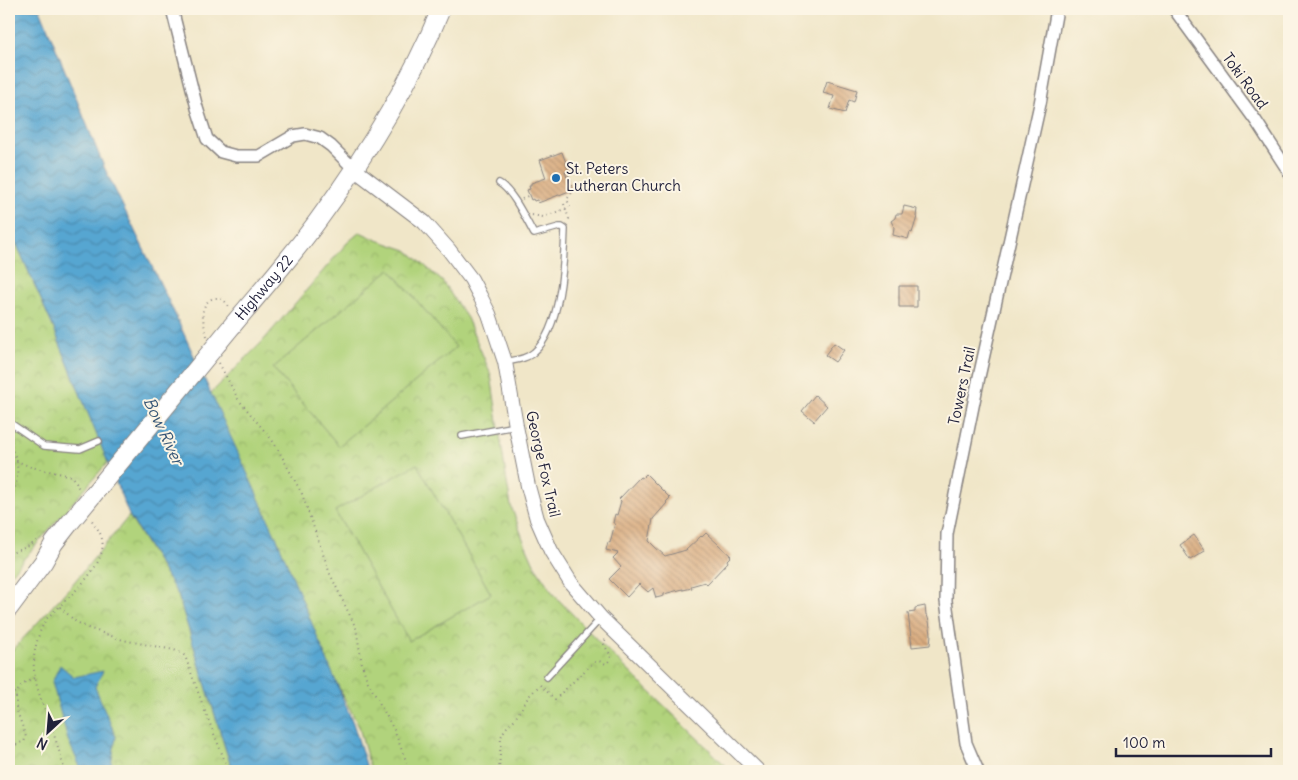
<svg xmlns="http://www.w3.org/2000/svg" width="1298" height="780" font-family="Delius,sans-serif">
<style>
.park{fill:url(#park-crowns);stroke:#6a7a5b}
.pitch{fill:#b1d37b;stroke:#6a7a5b}
.water{fill:url(#water-waves);stroke:#3c6486}
.building{fill:url(#building-back-hatch)}
.lines{fill:none;stroke-linecap:round;stroke-linejoin:round}
.service-casing{stroke:#898482;stroke-width:8}
.minor-casing{stroke:#898482;stroke-width:14}
.tertiary-casing{stroke:#898482;stroke-width:16}
.primary-casing{stroke:#898482;stroke-width:20}
.path{stroke:#898482;stroke-width:2;stroke-dasharray:1 4;stroke-linecap:butt}
.service{stroke:#fff;stroke-width:5.5}
.minor{stroke:#fff;stroke-width:11}
.tertiary{stroke:#fff;stroke-width:14}
.primary{stroke:#fff;stroke-width:18}
.primary-bridge-casing{stroke:#898482;stroke-width:20;stroke-linecap:butt}
.primary-bridge{stroke:#fff;stroke-width:18}
.poi-dot{fill:#1f6fb2;stroke:#fcf5e5;stroke-width:2}
.labels{text-anchor:middle;stroke-width:4;stroke-linejoin:round;paint-order:stroke}
.street-label{font-size:15px;fill:#22223b;stroke:#fcf5e5}
.poi-label{font-size:15px;fill:#22223b;stroke:#fcf5e5;text-anchor:start}
.water-label{font-size:16px;font-style:italic;fill:#375777;stroke:#fcf5e5}
</style>
<defs>
<pattern id="park-crowns" width="20" height="18" patternUnits="userSpaceOnUse" patternTransform="scale(1.25)"><rect width="20" height="18" fill="#b1d37b"/><path d="M2 6a3 3 0 1 1 6 0M12 15a3 3 0 1 1 6 0" fill="none" stroke="#98b56b"/></pattern>
<pattern id="water-waves" width="16" height="10" patternUnits="userSpaceOnUse" patternTransform="scale(1.25)"><rect width="16" height="10" fill="#57a6d1"/><path d="M0 5q4-4 8 0t8 0" fill="none" stroke="#4887ab"/></pattern>
<pattern id="building-back-hatch" width="6" height="6" patternUnits="userSpaceOnUse" patternTransform="scale(1.25)"><rect width="6" height="6" fill="#d9ab7e"/><path d="M-1 5l2 2M0 0l6 6M5-1l2 2" fill="none" stroke="#b08b68"/></pattern>
</defs>
<rect width="100%" height="100%" fill="#fcf5e5"/>
<filter id="ink" filterUnits="userSpaceOnUse"><feTurbulence type="fractalNoise" baseFrequency=".02" numOctaves="2"/><feDisplacementMap in="SourceGraphic" scale="10" xChannelSelector="R" yChannelSelector="G"/><feConvolveMatrix kernelMatrix="1 2 1 2 8 2 1 2 1" color-interpolation-filters="sRGB"/></filter>
<filter id="wash" filterUnits="userSpaceOnUse"><feTurbulence type="fractalNoise" baseFrequency=".0096" numOctaves="4" result="noise"/><feDisplacementMap in="SourceGraphic" scale="20" xChannelSelector="R" yChannelSelector="G"/><feGaussianBlur stdDeviation="1.12" result="paint"/><feColorMatrix in="noise" values="0 0 0 0 0 0 0 0 0 0 0 0 0 0 0 0 0 1.4 0 .05"/><feComposite in="paint" operator="in"/></filter>
<g filter="url(#wash)">
<rect width="100%" height="100%" fill="#f0e6c8"/>
<path class="park" d="M9 227 54 329 108 462 9 576Z
M360 232 377 240 407 250 442 281 467 318 491 375 507 483 511 506 523 539 535 566 554 595 601 644 731 771H371L359 727 286 583 207 397 262 342 347 243Z
M129 516 178 595 228 757 234 771H9V654L70 587Z"/>
<path class="pitch" d="M390 269 456 347 339 446 273 368Z
M417 464 491 594 409 641 335 511Z"/>
<path class="water" d="M9 9H40L104 167 173 310 275 534 353 723 368 771H234L228 757 178 595 129 515 54 329 9 227Z
M60 665 74 677 103 671 95 687 116 737 110 771H82L68 740 52 682Z"/>
<g id="blocks">
<path class="building" d="M827 81 857 90 854 102 849 100 845 113 830 109 834 96 823 93Z
M562 152 569 171 565 172 572 190 538 203 537 200 534 201 533 199 531 200 527 190 530 189 529 186H531V183L546 178 540 160Z
M904 206 917 209 916 217H917L912 233 910 232 908 239 893 235 894 227 891 221 895 218 896 214H902Z
M899 286H917V307H899Z
M834 343 844 350 835 362 825 355Z
M815 395 827 406 814 421 802 411Z
M646 474 670 498 666 502 667 503 653 519 649 541 655 547 665 556 686 550 701 536 702 537 706 533 731 556 727 560 728 562 707 584 705 582 691 586 692 588 683 590V589L664 594V596L656 598 653 588 648 592 639 584 627 597 609 579 621 567 613 558 618 553 606 550 608 542 610 543 615 523H613L615 514 617 515 621 501 619 499 640 477 642 478Z
M1194 535 1205 551 1190 560 1180 545Z
M925 606 926 615H927L929 621 931 634 930 645 912 647 908 613 915 612V608Z"/>
</g>
</g>
<g filter="url(#ink)">
<use href="#blocks" fill-opacity="0" stroke="#898482" stroke-width="1"/>
<g class="lines">
<g class="service-casing">
<path id="service" d="M499 183C513 191 526 220 534 234L559 227H562L565 229C564 262 561 329 534 352 527 359 515 360 505 362
M9 422 44 446 80 449 99 441
M462 436 516 426
M547 677 601 618"/>
</g>
<g class="minor-casing">
<path id="minor" d="M172 9 197 108 207 139 221 152 236 156H259L293 136 305 134 320 138 331 146 354 169
M1174 9 1256 121 1289 172
M978 771 966 743 946 601 947 534 979 377 1040 104 1057 9"/>
</g>
<g class="tertiary-casing">
<path id="tertiary" d="M354 169 424 222 449 250 471 279 480 296 489 314 505 362 516 426 528 486 537 519 551 551 571 583 601 618 758 771"/>
</g>
<g class="primary-casing">
<g id="primary">
<path id="s1" d="M218 343C251 302 288 262 319 219 367 154 410 84 441 9"/>
<path d="M9 608 44 561 54 543 68 525"/>
</g>
</g>
<path class="path" d="M522 199 529 195
M564 204 569 219 567 221
M532 215 543 217 570 207 567 199 574 190 567 171
M207 336C205 328 202 319 203 311 206 296 222 293 229 307
M219 363 238 399 272 440 280 453 302 494 330 574 356 628 362 664 367 680 394 730 410 771
M10 431 13 451 17 461 31 467 71 476 76 482 79 489
M9 501C17 489 18 476 17 461
M9 554 29 546 40 539
M60 607 75 621 88 628 123 640 174 650 181 653 185 656 206 714 229 771
M540 685 555 699 594 662 599 661 606 664 610 660 611 656 603 643 607 638
M9 693 11 692 16 693 22 685 34 678
M9 752 18 743 24 742 26 737 16 708V693
M65 771C60 755 56 739 50 724 41 698 30 677 35 650 37 640 40 630 45 621 49 615 56 610 61 605 77 589 107 563 102 539 100 531 95 525 91 519
M499 771 501 737 505 729 515 719 529 696 540 685"/>
<use href="#service" class="service"/>
<use href="#minor" class="minor"/>
<use href="#tertiary" class="tertiary"/>
<use href="#primary" class="primary"/>
<g class="primary-bridge-casing">
<path id="primary-bridge" d="M68 525 218 343"/>
</g>
<use href="#primary-bridge" class="primary-bridge"/>
</g>
</g>
<circle class="poi-dot" cx="556" cy="178" r="5"/>
<g class="labels">
<g class="street-label">
<text transform="translate(1245 81) rotate(54)" y="5">Toki Road</text>
<text dy="5" stroke="none"><textPath href="#s1" startOffset="72">Highway 22</textPath></text>
<text transform="translate(962 386) rotate(-78)" y="5">Towers Trail</text>
<text transform="translate(543 464) rotate(77)" y="5">George Fox Trail</text>
</g>
<g class="poi-label">
<text x="566" y="174">St. Peters<tspan x="566" dy="17">Lutheran Church</tspan></text>
</g>
<g class="water-label">
<text transform="translate(164 431) rotate(65)" y="6">Bow River</text>
</g>
</g>
<rect width="1298" height="780" fill="none" stroke="#fcf5e5" stroke-width="30"/>
<g transform="translate(48 732) rotate(206)" stroke="#fcf5e5" stroke-width="4" paint-order="stroke">
<path d="M0-4L9 19L0 12L-9 19Z" fill="#22223b"/>
<text y="-8" font-size="14" font-weight="bold" text-anchor="middle" fill="#22223b">N</text>
</g>
<path d="M1116 748v8h155v-8" fill="none" stroke="#22223b" stroke-width="2.5"/>
<text x="1123" y="748" font-size="15" fill="#22223b" stroke="#fcf5e5" stroke-width="4" paint-order="stroke">100 m</text>
</svg>
